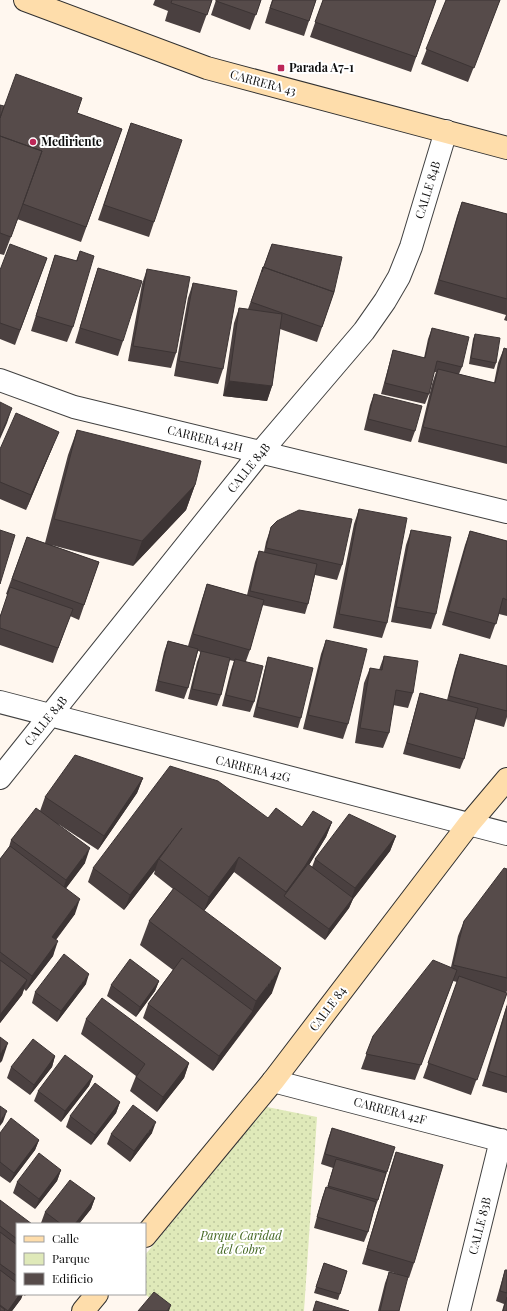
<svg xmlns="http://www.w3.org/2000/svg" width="507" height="1311" font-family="'Playfair Display',serif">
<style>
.green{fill:url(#green-dots)}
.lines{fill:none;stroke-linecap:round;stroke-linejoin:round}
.street-casing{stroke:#414141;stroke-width:24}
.secondary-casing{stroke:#303030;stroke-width:24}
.street{stroke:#fff;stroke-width:22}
.secondary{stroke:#feddab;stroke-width:22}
.wall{fill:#4a4040}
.shaded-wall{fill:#3c3434}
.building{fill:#564b4a;stroke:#3c3434}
.poi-dot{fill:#bc2758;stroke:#fff;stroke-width:1.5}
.labels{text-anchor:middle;stroke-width:4;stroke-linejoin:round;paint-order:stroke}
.poi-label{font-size:12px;font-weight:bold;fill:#0e0e0e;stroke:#fff;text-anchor:start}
.street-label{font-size:12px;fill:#0e0e0e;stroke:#fff}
.park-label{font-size:12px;font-style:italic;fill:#41651f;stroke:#fff}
</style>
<defs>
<pattern id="green-dots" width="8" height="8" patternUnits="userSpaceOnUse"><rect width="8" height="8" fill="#dfe9b9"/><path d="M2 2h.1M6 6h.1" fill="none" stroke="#bec79e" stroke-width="1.8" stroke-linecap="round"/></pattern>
</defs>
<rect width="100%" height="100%" fill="#fff7ef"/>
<path class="green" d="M267 1107 317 1117 304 1311H165L145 1294V1255Z"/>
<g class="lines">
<g class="street-casing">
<path id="street" d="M0 380 74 407 507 512
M0 702 507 834
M0 778 260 453 364 331 385 301 399 277 411 247 446 131
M273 1081 507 1142
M459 1311 501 1140"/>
</g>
<g class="secondary-casing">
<path id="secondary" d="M25 0 207 68 507 148
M145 1236 273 1081 469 824 507 779
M83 1311 97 1294"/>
</g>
<use href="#street" class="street"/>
<use href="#secondary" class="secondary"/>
</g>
<path class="wall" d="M155 0H212L200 33 165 21 168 11 153 5Z
M216 0H261L250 30 211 15Z
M272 0H316L304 36 265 23Z
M323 0H436L411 72 310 37Z
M446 0H500L468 82 421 64Z
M77 113 122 129 81 242 17 219 19 216 4 255 0 254V118Z
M131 123 154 222 149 237 98 220Z
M462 202 507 214V321L504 320 506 315 434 294 457 216Z
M272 244 334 292 317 342 280 329 272 386 267 401 223 396 234 323 239 308 248 309Z
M80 251 73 327 67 342 31 331 50 270 55 255 76 261Z
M47 258 15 345 0 339V270Z
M98 268 123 341 118 356 75 343 93 283Z
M147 269 176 353 171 368 128 361 142 284Z
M193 283 223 369 218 384 174 376 188 298Z
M432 328 462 367 459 374 494 383 498 363 504 348 507 349V464L418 442 432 384 436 372H434L429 394 425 404 381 394 393 350 424 358 428 339Z
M475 334 496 363 494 369 469 364 473 339Z
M374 394 415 431 411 442 364 430 370 405Z
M77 430 195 485 186 510 133 566 51 545 99 562 79 620 70 616 53 663 0 645V616L8 595 6 594 27 537 45 543 68 455Z
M53 446 26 510 0 499V449Z
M359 509 387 623 382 638 333 628 354 524Z
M271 527 342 565 337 580 315 575 308 604 305 614 262 605 250 650 246 661 254 702 250 712 222 706 231 670 234 661 229 660 221 695 217 706 188 699 197 662 201 652 198 651 188 688 184 699 155 691 164 652 168 641 188 646 202 599 207 584 247 595 255 562 259 551 264 552 266 542Z
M411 530 436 614 431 629 391 622 406 545Z
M470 531 507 541V616L499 614 490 639 442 625 465 545Z
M326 640 348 724 343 739 303 729 321 654Z
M460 654 507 666V717L504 727 475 719 464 759 460 769 403 754 417 704 420 693 447 700 455 669Z
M384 656 413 693 408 708 393 705 389 733 383 748 355 743 364 683 370 668 379 670Z
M268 657 301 718 298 728 253 717 265 668Z
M143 778 137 793 98 850 58 824 85 863 66 888 75 914 56 940 53 956 26 991 24 989 22 995 0 1023V859L9 847 11 840 40 811 45 797Z
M268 818 302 827 332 822 326 837 309 865 312 867 315 859 396 836 390 851 353 899 349 908 325 940 234 872 204 911 272 993 213 1071 143 1018 148 1004 173 970 140 945 149 921 173 889 154 874 155 870 124 910 88 882 93 868Z
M507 869V991L506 993H507L471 1095 423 1078 457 982 453 981 415 1080 361 1069 373 1036 451 967 458 936 464 921Z
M159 981 155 991 136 1017 107 996 111 985Z
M86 984 57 1022 32 1003 35 992Z
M507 1004V1093L482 1086Z
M86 1019 189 1063 184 1078 157 1112 130 1091 136 1076 81 1034Z
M55 1056 52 1067 30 1095 7 1078 11 1067Z
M93 1076 89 1086 61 1122 34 1101 38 1091Z
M120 1102 116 1113 91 1145 66 1127 70 1116Z
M332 1128 387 1172 378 1200 374 1211V1210L368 1232 364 1242 314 1228 322 1198 326 1187 327 1188 333 1168 321 1164 328 1139Z
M0 1133 39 1140 35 1150 10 1183 0 1176Z
M152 1133 130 1162 107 1144 111 1134Z
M396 1152 414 1263 409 1278 407 1277 399 1311H378L385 1283 389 1272 398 1274 362 1264 391 1167Z
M61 1170 57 1181 35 1209 13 1193 17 1182Z
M95 1198 91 1209 79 1224H43L41 1223 45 1212Z
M0 1200 17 1224V1294H26L25 1296 23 1294 21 1299 12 1311H0Z
M324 1263 347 1271 338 1300 314 1293Z
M505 1270H507V1311H502L504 1304 496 1301 502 1280Z"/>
<path class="shaded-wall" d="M229 381 272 386 267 401 223 396Z
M12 408 7 423 0 439V436Z
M59 432 53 446 26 510 31 495Z
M195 485 186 510 133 566 142 541Z
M143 778 137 793 98 850 104 836Z
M332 822 326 837 300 880 284 896 286 892Z
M182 828 159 859 155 870 124 910 130 895Z
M396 836 390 851 353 899 349 908 325 940 329 929 350 902 355 888Z
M90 848 85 863 61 895 66 880Z
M239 857 234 872 204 911 209 897Z
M80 899 75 914 46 952 52 937Z
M58 941 53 956 26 991 32 976Z
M281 968 272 993 247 1025 256 1001Z
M89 974 86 984 57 1022 61 1011Z
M27 980 22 995 0 1023V1015Z
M159 981 155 991 136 1017 140 1007Z
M253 1011 247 1025 213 1071 219 1056Z
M8 1043 2 1061 0 1063V1054Z
M55 1056 52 1067 30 1095 34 1085Z
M189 1063 184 1078 157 1112 163 1097Z
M93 1076 89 1086 61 1122 65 1111Z
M120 1102 116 1113 91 1145 95 1135Z
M7 1111 3 1122 0 1126V1121Z
M156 1122 152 1133 130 1162 134 1151Z
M39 1140 35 1150 10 1183 14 1173Z
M61 1170 57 1181 35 1209 39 1199Z
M95 1198 91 1209 79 1224H75Z
M20 1294H23L21 1299 12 1311H7Z
M171 1305 169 1311H167Z"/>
<path class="building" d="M172 0H212L207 15 171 3Z
M216 0H261L256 15 216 1Z
M273 0H316L309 21 270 8Z
M323 0H436L416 57 315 22Z
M446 0H500L474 68 426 49Z
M16 74 82 98 77 113 122 129 86 227 23 204 42 151 0 136V118Z
M0 105 4 106 0 118Z
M131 123 182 140 154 222 104 205Z
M0 136 42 151 11 237 0 233Z
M462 202 507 214V299L439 280Z
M10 244 47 258 20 330 0 323V270Z
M272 244 342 257 334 292 263 267 262 272Z
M80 251 94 256 73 327 36 316 55 255 77 261Z
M263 267 334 292 322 327 251 302Z
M98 268 142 281 123 341 80 328Z
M147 269 190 277 176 353 133 346Z
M193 283 237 291 223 369 179 361Z
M239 308 282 314 272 386 229 381Z
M432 328 469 337 462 367 437 361 429 394 385 383 393 350 425 358Z
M475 334 500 338 496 363 471 358Z
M504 348 507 349V447L423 427 438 369 495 383Z
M374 394 422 406 415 431 368 419Z
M0 402 12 408 0 436Z
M16 413 59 432 31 495 0 482V449Z
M77 430 201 461 195 485 142 541 54 519Z
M359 509 407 518 387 623 339 614Z
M299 510 352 519 342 565 266 548 271 527 277 521Z
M0 530 15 535 0 584Z
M411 530 451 537 436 614 396 607Z
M470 531 507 541V600L503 598 496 624 448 611Z
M27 537 99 562 84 605 12 579Z
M259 551 317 564 308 604 250 591Z
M207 584 264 600 250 650 193 634Z
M10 587 73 609 58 648 0 628V617Z
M326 640 367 649 348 724 308 715Z
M168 641 198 649 188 688 158 681Z
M201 651 230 658 221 695 192 689Z
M460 654 507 666V711L449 696Z
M384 656 418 661 413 693 396 690 389 733 360 728 370 668 382 670Z
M268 657 313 668 301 718 257 707Z
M235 659 263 666 254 702 226 695Z
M420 693 478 708 464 759 407 743Z
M75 755 143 778 104 836 45 797Z
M170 766 218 781 268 818 276 808 302 827 313 811 332 822 305 866 286 892 239 857 209 897 159 859 182 828 130 895 93 868Z
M36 808 90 848 66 880 11 840Z
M349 814 396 836 355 888 315 859Z
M10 846 80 899 52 937 58 941 32 976 0 952V859Z
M308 864 353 898 329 929 284 896Z
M504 868 507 869V978L453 965 464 921Z
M174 888 281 968 256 1001 149 921Z
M64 954 89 974 61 1011 35 992Z
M182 958 253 1011 219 1056 148 1004Z
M130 959 159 981 140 1007 111 985Z
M0 960 27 980 0 1015Z
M433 960 457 970 421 1065 366 1054 373 1036Z
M459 976 507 993 477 1080 428 1063Z
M102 998 189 1063 163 1097 136 1077 145 1064 86 1019Z
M507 1006V1077L488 1071Z
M0 1037 8 1043 0 1054Z
M33 1039 55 1056 34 1085 11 1067Z
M65 1055 93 1076 65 1111 38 1091Z
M95 1083 120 1102 95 1135 70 1116Z
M133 1105 156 1122 134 1151 111 1134Z
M0 1106 7 1111 0 1121Z
M11 1118 39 1140 14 1173 0 1162V1133Z
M332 1128 395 1147 387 1172 325 1154Z
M396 1152 443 1165 414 1263 367 1249Z
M39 1153 61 1170 39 1199 17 1182Z
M336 1159 386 1173 378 1200 328 1186Z
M70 1180 95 1198 75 1224H61L45 1212Z
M326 1187 376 1202 368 1232 317 1217Z
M0 1200 32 1224H17V1239L0 1226Z
M0 1232 17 1245V1276L0 1264Z
M324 1263 347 1271 340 1294 316 1287Z
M0 1270 17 1283V1294H20L8 1311 0 1305Z
M505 1270H507V1293L500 1291Z
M389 1272 408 1277 399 1311H380Z
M154 1292 171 1305 167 1311H138Z
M507 1297V1311H503Z
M316 1301 349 1311H313Z
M0 1306 5 1310 4 1311H0Z"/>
<g class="poi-dot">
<rect x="277" y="64" width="8" height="8" rx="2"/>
<circle cx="33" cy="142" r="4"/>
</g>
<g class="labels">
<g class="poi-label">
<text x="289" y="72">Parada A7-1</text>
<text x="41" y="146">Mediriente</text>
</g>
<g class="street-label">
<text transform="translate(263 83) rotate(15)" y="4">CARRERA 43</text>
<text transform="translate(428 190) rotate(-73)" y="4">CALLE 84B</text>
<text transform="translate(205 439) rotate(14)" y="4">CARRERA 42H</text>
<text transform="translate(249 468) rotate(-51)" y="4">CALLE 84B</text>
<text transform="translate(46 721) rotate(-51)" y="4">CALLE 84B</text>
<text transform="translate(253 769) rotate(14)" y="4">CARRERA 42G</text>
<text transform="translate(328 1009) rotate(-53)" y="4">CALLE 84</text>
<text transform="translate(390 1111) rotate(15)" y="4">CARRERA 42F</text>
<text transform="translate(480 1226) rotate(-76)" y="4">CALLE 83B</text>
</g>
<g class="park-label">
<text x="241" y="1240">Parque Caridad<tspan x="241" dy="14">del Cobre</tspan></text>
</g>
</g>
<rect x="16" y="1223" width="130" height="72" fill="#ffffff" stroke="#9f9f9f"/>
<rect x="24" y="1236" width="20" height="6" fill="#feddab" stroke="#9f9f9f"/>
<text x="52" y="1243" font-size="12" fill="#0e0e0e">Calle</text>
<rect x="24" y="1253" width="20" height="12" fill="#dfe9b9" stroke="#9f9f9f"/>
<text x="52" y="1263" font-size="12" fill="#0e0e0e">Parque</text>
<rect x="24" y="1273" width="20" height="12" fill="#564b4a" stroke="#9f9f9f"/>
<text x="52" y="1283" font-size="12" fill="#0e0e0e">Edificio</text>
</svg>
